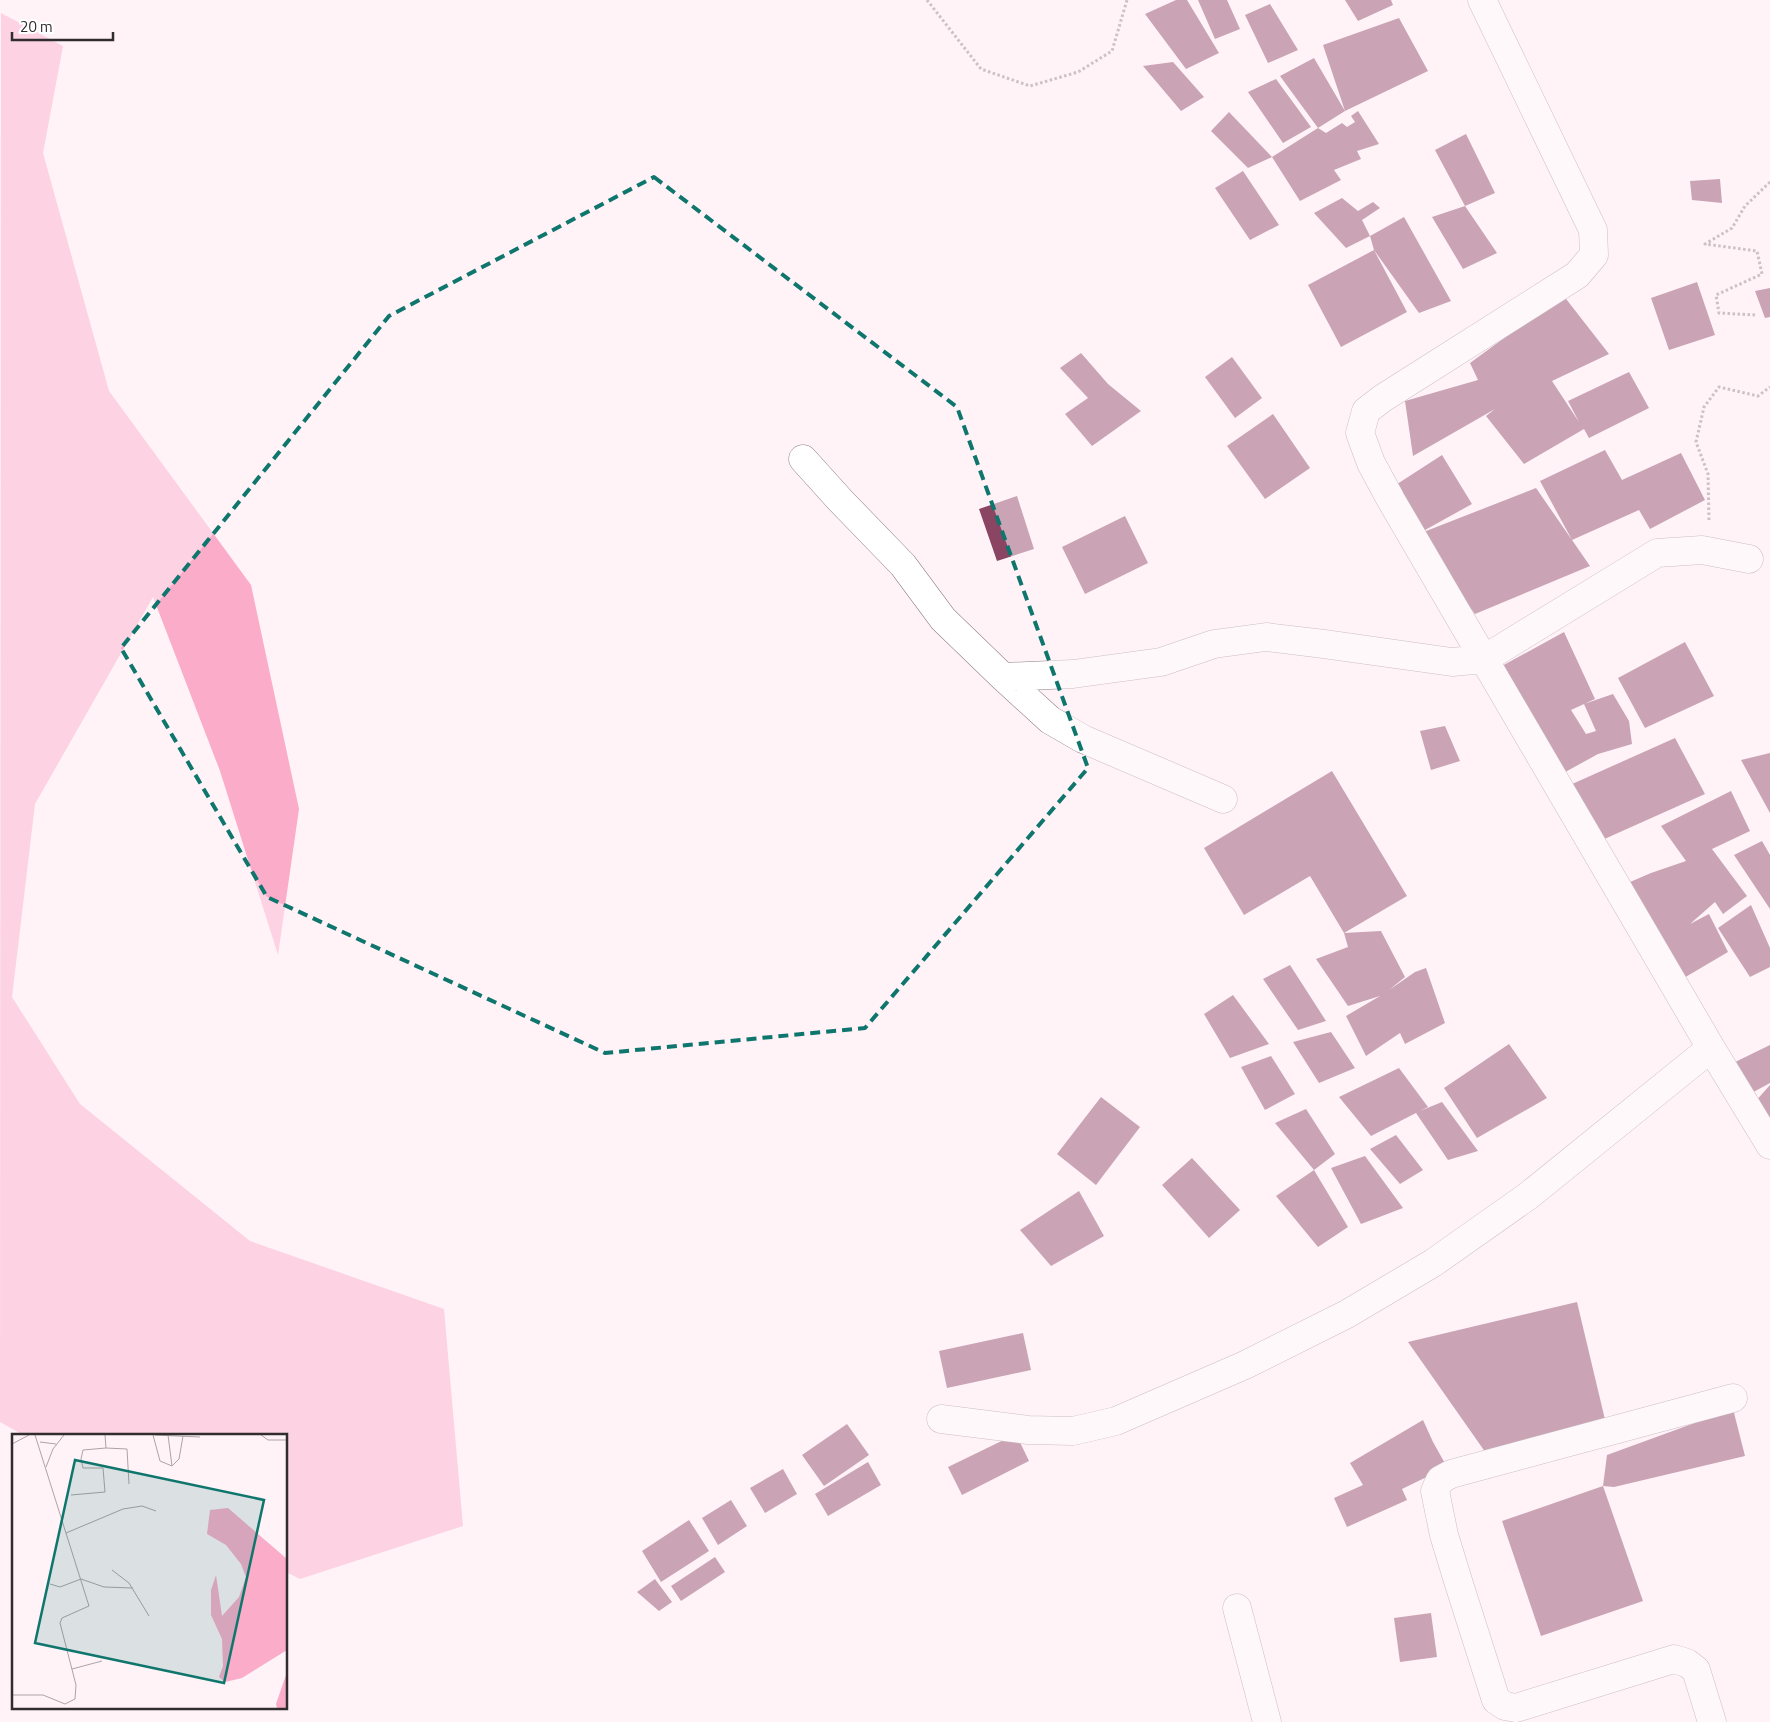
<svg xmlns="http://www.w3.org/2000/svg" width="1770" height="1722" font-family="'Titillium Web',sans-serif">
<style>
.forest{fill:#faacc9}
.building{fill:#894562}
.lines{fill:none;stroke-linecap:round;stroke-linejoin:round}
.minor-casing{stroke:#8e8186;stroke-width:29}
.path{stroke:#8e8689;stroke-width:3;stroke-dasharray:2.5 2.5;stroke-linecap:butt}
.minor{stroke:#fff;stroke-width:28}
.marked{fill:none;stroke:#0f766e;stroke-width:4;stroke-dasharray:10 6;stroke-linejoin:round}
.inset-road{fill:none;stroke:#ada3a7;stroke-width:1}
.view{fill:#0f766e;fill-opacity:0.15;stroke:#0f766e;stroke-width:2.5}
.inset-edge{fill:none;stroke:#312c2e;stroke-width:2.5}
</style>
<rect width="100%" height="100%" fill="#fff3f7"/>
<path class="forest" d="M1 13 63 46 43 153 109 391 251 585 299 809 278 955 220 771 153 597 35 804 12 997 80 1104 250 1241 444 1309 463 1526 300 1579 286 1572V1436H25L0 1422Z"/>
<path class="building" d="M1176 0H1187L1219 53 1186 69 1145 14Z
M1198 0H1227L1240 29 1215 39Z
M1345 0H1391L1393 5 1358 21Z
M1270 4 1298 50 1268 63 1245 15Z
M1399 18 1428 71 1345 111 1323 45Z
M1314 58 1345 111 1318 128 1280 76Z
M1173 62 1204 97 1181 111 1143 66Z
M1276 79 1311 127 1283 143 1248 92Z
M1358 111 1379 144 1357 151 1361 159 1334 170 1341 180 1300 201 1272 157 1318 128 1326 133 1342 123 1347 127 1355 122 1351 116Z
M1229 112 1272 157 1248 168 1211 131Z
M1466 134 1495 193 1465 206 1435 150Z
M1243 171 1279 225 1250 240 1215 188Z
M1720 179 1722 203 1692 200 1690 181Z
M1342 198 1358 211 1373 202 1380 208 1362 220 1370 236 1346 248 1314 213Z
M1465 206 1497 253 1463 269 1432 217Z
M1404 217 1451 301 1419 313 1374 250 1370 236Z
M1374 250 1407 312 1341 347 1308 285Z
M1697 282 1715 335 1669 350 1651 298Z
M1770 288V317L1765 318 1755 291Z
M1563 295 1609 354 1552 381 1579 422 1568 401 1629 372 1649 408 1589 438 1584 429 1524 464 1486 416 1495 409 1413 456 1405 401 1478 380 1470 363Z
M1081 353 1108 384 1141 411 1092 446 1065 414 1088 398 1060 368Z
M1232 357 1262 398 1235 418 1205 377Z
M1273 414 1310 468 1265 499 1227 446Z
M1605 450 1622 480 1681 453 1705 500 1650 529 1639 510 1572 540 1540 481Z
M1442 455 1472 504 1416 535 1536 488 1590 566 1475 614 1416 535 1391 488Z
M1017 496 1034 549 997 561 979 509Z
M1125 516 1148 563 1085 594 1062 547Z
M1564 632 1595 699 1571 710 1586 734 1596 731 1584 704 1613 694 1629 721 1632 744 1598 754 1558 776 1500 667Z
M1685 642 1714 696 1645 728 1618 678Z
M1445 726 1460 761 1431 770 1420 731Z
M1675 738 1705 794 1600 841 1561 789Z
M1770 753V813L1741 760Z
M1332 771 1407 896 1344 933 1381 931 1405 977 1389 990 1415 972 1426 968 1445 1023 1405 1044 1400 1033 1366 1056 1346 1016 1380 996 1348 1006 1316 959 1348 947 1344 933 1310 876 1244 915 1204 848Z
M1731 791 1750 831 1712 849 1747 896 1723 914 1715 902 1690 924 1709 914 1728 952 1677 982 1623 885 1651 873 1686 861 1661 826Z
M1762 841 1770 855V909L1734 855Z
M1751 905 1770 948V967L1750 977 1718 928Z
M1290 965 1326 1021 1298 1030 1263 979Z
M1233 995 1269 1044 1230 1058 1204 1014Z
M1331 1032 1355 1068 1319 1083 1293 1042Z
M1509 1044 1547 1098 1477 1138 1444 1088Z
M1770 1045V1083L1748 1095 1727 1066Z
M1271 1056 1295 1094 1265 1110 1241 1067Z
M1399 1068 1428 1107 1420 1111 1442 1102 1478 1151 1448 1160 1416 1113 1371 1136 1339 1097Z
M1770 1085V1138L1754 1103Z
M1101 1097 1140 1127 1096 1185 1057 1154Z
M1306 1109 1335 1154 1314 1170 1275 1123Z
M1396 1135 1423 1170 1400 1184 1370 1149Z
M1365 1156 1403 1208 1361 1224 1331 1168Z
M1192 1158 1240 1210 1209 1238 1162 1185Z
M1314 1170 1348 1227 1318 1247 1276 1196Z
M1079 1191 1104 1236 1051 1266 1020 1230Z
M1577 1302 1607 1428 1488 1456 1408 1342Z
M1023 1333 1031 1370 947 1388 939 1351Z
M1733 1409 1745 1456 1614 1487 1603 1486 1643 1601 1541 1636 1502 1521 1603 1486 1607 1455Z
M1423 1420 1433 1442 1447 1467 1402 1489 1407 1500 1347 1527 1334 1498 1363 1485 1350 1463Z
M847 1424 869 1455 824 1486 802 1455Z
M1016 1434 1029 1461 962 1495 948 1467Z
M868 1462 881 1485 828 1516 815 1494Z
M783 1469 797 1494 765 1513 750 1488Z
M731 1500 747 1526 718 1545 702 1518Z
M689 1520 709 1551 661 1582 642 1551Z
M715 1557 725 1572 681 1601 671 1586Z
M655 1579 672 1602 659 1611 637 1592Z
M1431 1613 1437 1657 1400 1662 1394 1618Z"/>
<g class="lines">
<g class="minor-casing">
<path id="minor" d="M1482 0 1593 230 1594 255 1577 275 1383 398 1366 411 1360 433 1371 463 1391 500 1711 1048 1770 1145
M803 459 840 500 903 565 943 619 1003 677 1050 720 1083 739 1223 799
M1003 677 1073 674 1161 662 1214 644 1266 637 1324 644 1452 662 1484 659 1657 553 1702 550 1749 559
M941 1419 1028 1430 1073 1431 1116 1421 1245 1365 1347 1314 1433 1263 1528 1196 1711 1048
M1237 1608 1267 1722
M1712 1722 1696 1670 1687 1663 1674 1659 1516 1708 1505 1706 1496 1700 1459 1584 1444 1535 1435 1491 1440 1480 1451 1474 1733 1398"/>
</g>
<path class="path" d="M927 0 981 69 1030 86 1078 72 1112 51 1127 0
M1755 315 1719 313 1716 295 1762 274 1757 251 1705 244 1732 228 1745 206 1770 182
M1709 520 1708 474 1696 442 1704 407 1719 387 1758 396 1770 387"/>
<use href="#minor" class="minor"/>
</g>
<path d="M0 0H1770V1722H0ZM654 177 957 407 1088 768 865 1028 605 1053 267 897 121 648 389 316Z" fill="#fff3f7" fill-opacity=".55" fill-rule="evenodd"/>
<path class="marked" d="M654 177 957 407 1088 768 865 1028 605 1053 267 897 121 648 389 316Z"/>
<g transform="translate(12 1434)">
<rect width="275" height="275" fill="#fff3f7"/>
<path d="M216 74 275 125V216L230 244 213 248 207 243 211 232 210 205 199 181V156L204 141 210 182 227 163 234 143 229 130 214 111 195 100 198 76ZM275 238V274H265L264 270Z" fill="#faacc9"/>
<path class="inset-road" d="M141 1 148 27 160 32 167 25 171 2M143 1 188 3M156 1 160 32M249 1 256 6H275M28 8 44 10M0 10 17 1M94 14 115 15 117 50M34 33 41 15 52 1M59 61 93 58 91 34H71L69 25 71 16 94 14 93 1M54 99 111 75 130 72 144 77M100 136 117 149 137 182M38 150 48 153 69 145 92 153 121 154M60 235 90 227M0 261H31L53 270 63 265 64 251 48 189 50 184 77 172 23 1"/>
<path class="view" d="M63 26 252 66 212 249 23 209Z"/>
<rect width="275" height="275" class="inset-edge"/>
</g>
<path d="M12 32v8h101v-8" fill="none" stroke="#312c2e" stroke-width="2.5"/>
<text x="20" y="32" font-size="15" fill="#312c2e" stroke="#ffffff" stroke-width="4" paint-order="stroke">20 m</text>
</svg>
